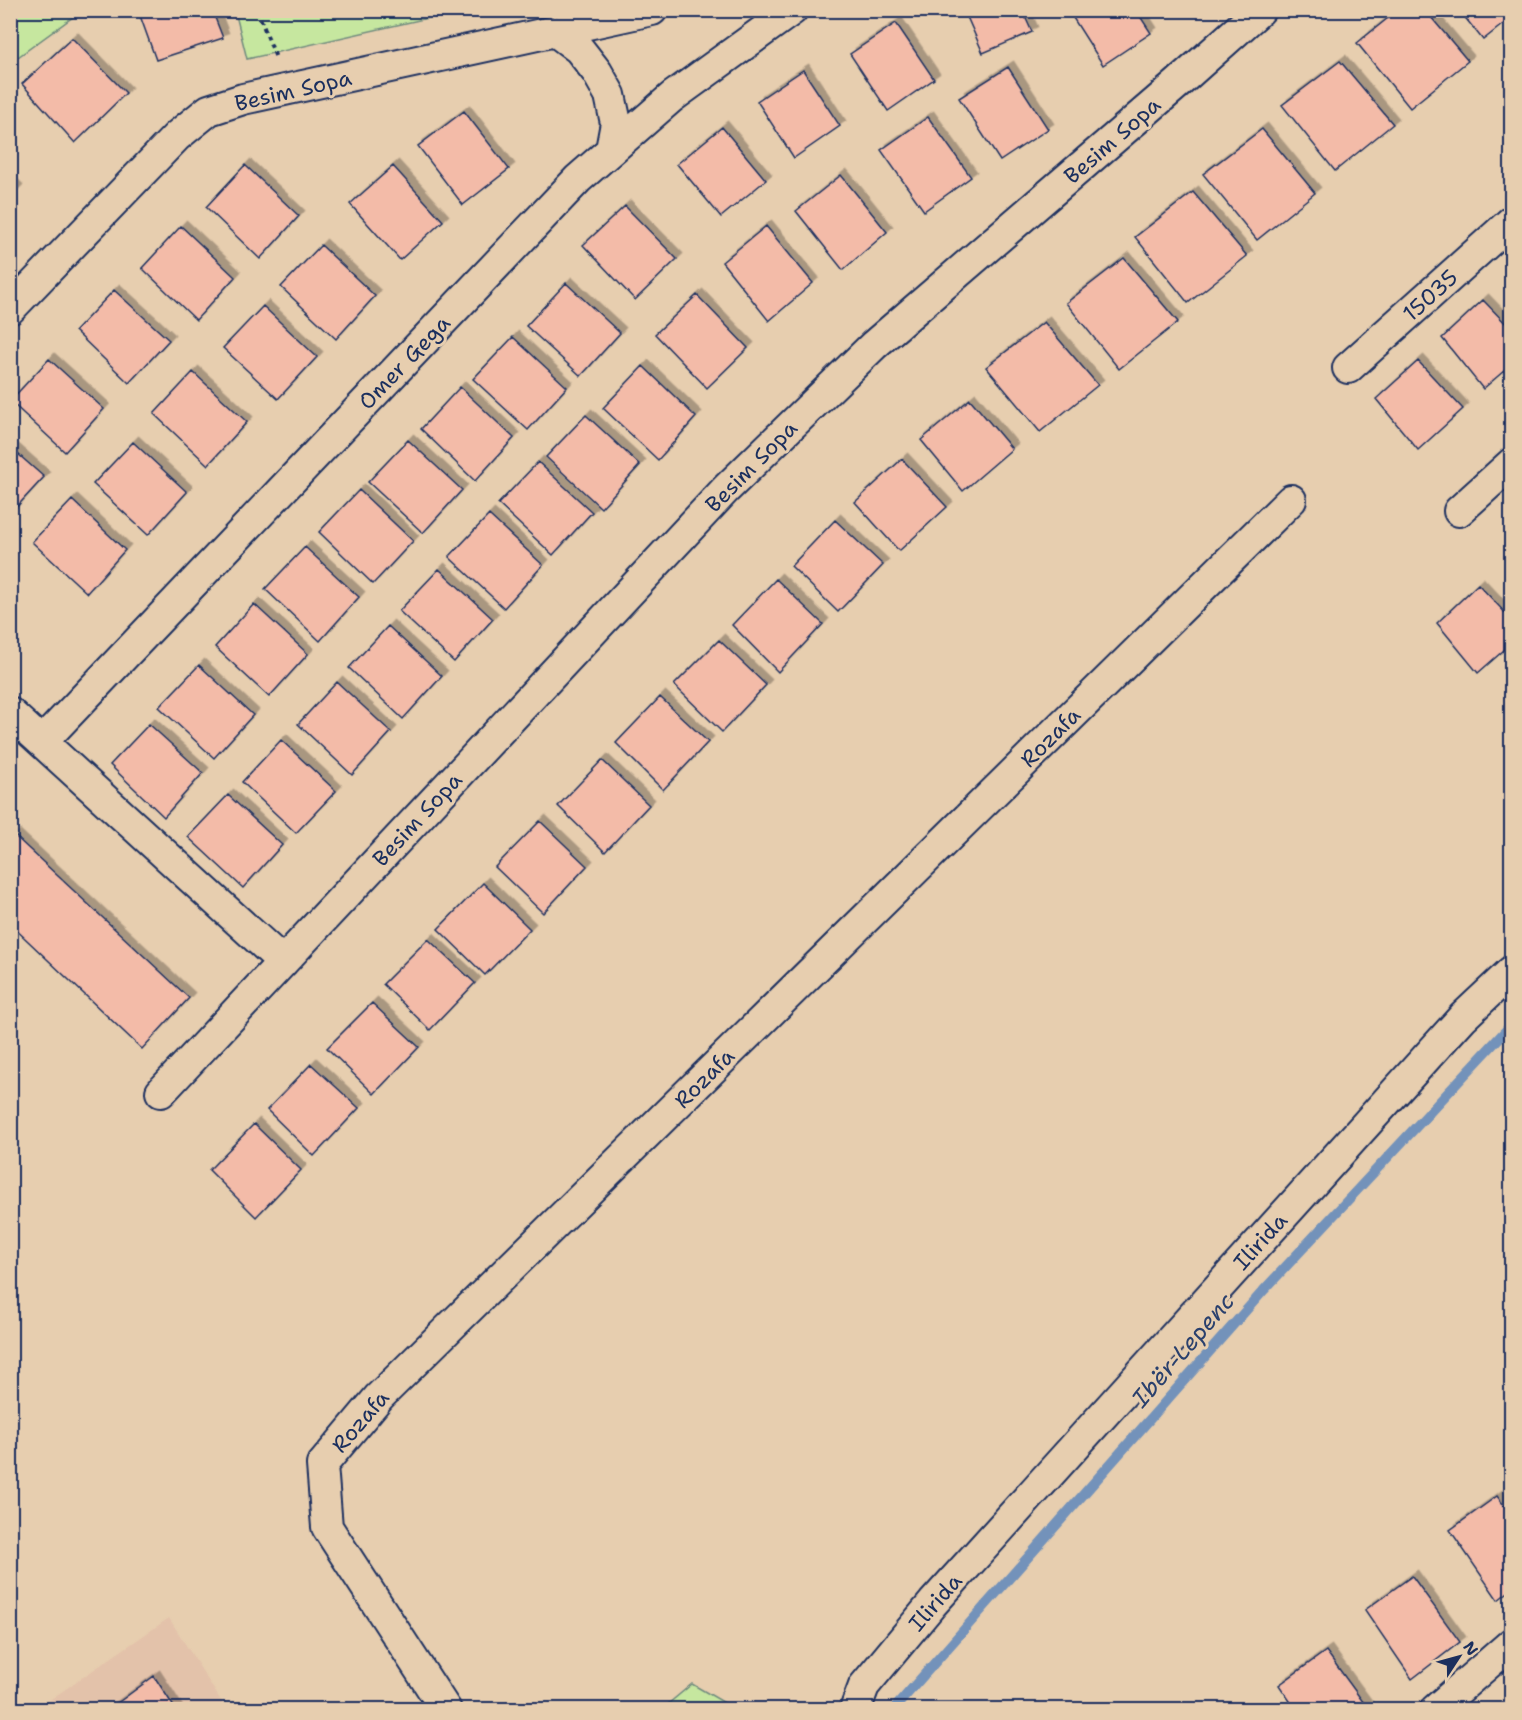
<svg xmlns="http://www.w3.org/2000/svg" width="1522" height="1720" font-family="'Shantell Sans',sans-serif">
<style>
.built{fill:#e3c2aa}
.green{fill:#c6e79f;stroke:#708b7e;stroke-width:1.5}
.lines{fill:none;stroke-linecap:round;stroke-linejoin:round}
.stream{stroke:#7392ba;stroke-width:10}
.building{fill:#f3bba8;stroke:#1b2f5e;stroke-width:1.5;filter:url(#shadow)}
.minor-casing{stroke:#1b2f5e;stroke-width:34}
.path{stroke:#1b2f5e;stroke-width:4;stroke-dasharray:4.5 4.5;stroke-linecap:butt}
.minor{stroke:#e7ceaf;stroke-width:30}
.labels{text-anchor:middle;stroke-width:6;stroke-linejoin:round;paint-order:stroke}
.street-label{font-size:22px;fill:#1b2f5e;stroke:#e7ceaf}
.water-label{font-size:24px;font-style:italic;fill:#2a406d;stroke:#e7ceaf}
</style>
<defs>
<filter id="shadow"><feDropShadow dx="5.5" dy="-5.5" stdDeviation="0" flood-color="#0004"/></filter>
</defs>
<rect width="100%" height="100%" fill="#e7ceaf"/>
<filter id="ink" filterUnits="userSpaceOnUse"><feTurbulence type="fractalNoise" baseFrequency=".0167" numOctaves="2"/><feDisplacementMap in="SourceGraphic" scale="12" xChannelSelector="R" yChannelSelector="G"/><feConvolveMatrix kernelMatrix="1 2 1 2 8 2 1 2 1" color-interpolation-filters="sRGB"/></filter>
<g filter="url(#ink)">
<path class="built" d="M169 1618 226 1709 35 1710Z"/>
<path class="green" d="M11 10H81V11L11 62Z
M448 10 450 13 247 59 235 11Z
M692 1684 735 1709H662Z"/>
<g class="lines">
<path class="stream" d="M893 1710 1264 1290 1512 1024"/>
</g>
<path class="building" d="M138 10H212L223 38 156 60Z
M964 10H1022L1032 32 983 53Z
M1068 10H1136L1151 33 1103 65Z
M1398 10H1425L1468 61 1410 108 1357 43Z
M1459 10H1512V17L1483 40Z
M896 23 934 79 888 111 850 54Z
M72 38 126 93 75 143 22 84Z
M1340 61 1393 124 1335 171 1282 105Z
M1008 67 1048 129 1000 161 959 98Z
M803 70 840 126 794 158 757 101Z
M464 111 509 169 463 205 418 146Z
M928 117 971 177 924 211 881 150Z
M722 127 766 180 721 217 677 164Z
M1262 129 1315 193 1257 240 1203 174Z
M245 165 299 216 260 259 206 207Z
M393 166 443 221 400 260 350 204Z
M841 175 887 232 843 270 796 211Z
M10 183 17 190 10 197Z
M1193 192 1247 256 1188 303 1135 237Z
M625 206 677 259 635 300 583 245Z
M181 226 235 277 196 320 142 268Z
M766 226 813 283 769 321 722 262Z
M321 245 375 296 336 339 281 287Z
M1124 258 1178 322 1119 369 1066 303Z
M566 283 620 333 581 376 526 326Z
M114 290 169 340 129 383 75 331Z
M697 295 748 348 707 388 655 334Z
M1483 300 1512 330V364L1483 389 1442 338Z
M263 306 317 357 278 399 223 348Z
M1044 322 1098 385 1040 432 986 367Z
M513 337 567 387 528 430 473 379Z
M49 359 104 409 65 452 10 401Z
M1418 361 1463 409 1418 450 1376 399Z
M643 366 696 417 658 460 603 408Z
M193 372 247 422 208 465 154 414Z
M460 387 514 438 475 481 421 429Z
M970 399 1012 449 963 491 921 440Z
M586 415 640 465 601 508 546 457Z
M408 440 462 490 423 533 368 482Z
M133 442 187 492 148 535 93 484Z
M10 447 44 477 10 514Z
M902 459 947 507 899 551 855 502Z
M538 462 592 512 553 555 498 504Z
M359 490 413 541 373 584 319 532Z
M72 500 125 550 87 593 32 542Z
M489 515 543 565 504 608 449 557Z
M835 520 883 565 838 612 791 566Z
M305 547 359 597 320 641 265 589Z
M439 569 493 619 454 662 399 611Z
M776 579 823 624 778 672 732 625Z
M1478 584 1512 620V643L1478 673 1437 623Z
M254 604 308 654 269 697 215 647Z
M388 626 442 676 403 719 349 668Z
M719 640 766 685 722 732 674 685Z
M199 665 253 715 214 758 159 707Z
M337 682 391 732 352 775 298 724Z
M660 697 708 742 663 790 616 743Z
M149 724 203 773 164 817 110 765Z
M281 740 336 791 296 833 242 782Z
M602 760 649 805 605 852 558 806Z
M228 795 282 845 243 888 188 837Z
M540 821 587 866 543 913 495 867Z
M15 836 189 998 142 1049 10 924V840Z
M483 883 530 929 485 975 438 929Z
M428 939 475 983 430 1030 383 984Z
M372 1003 419 1047 374 1094 327 1048Z
M311 1064 359 1108 314 1156 267 1110Z
M254 1124 301 1170 256 1217 209 1170Z
M1497 1496 1512 1516V1589L1498 1600 1450 1530Z
M1412 1576 1460 1642 1412 1679 1365 1610Z
M1326 1651 1369 1710H1296L1279 1685Z
M154 1676 176 1710H108Z"/>
<g class="lines">
<g class="minor-casing">
<path id="minor" d="M555 31 579 49 597 72 610 95 616 123 611 150
M10 309 177 136 209 110 243 99 652 10
M1348 368 1512 221
M1459 511 1512 463
M10 713 283 962
M42 742 578 179 672 97 792 10
M161 1092 726 489 874 345 1176 85 1260 10
M446 1710 327 1527 322 1465 379 1397 1291 500
M855 1710 864 1686 933 1603 1463 1017 1512 971
M1435 1710 1512 1643"/>
</g>
<path class="path" d="M257 10 276 58"/>
<use href="#minor" class="minor"/>
</g>
</g>
<g class="labels">
<g class="street-label">
<text transform="translate(293 90) rotate(-13)" y="8">Besim Sopa</text>
<text transform="translate(1112 140) rotate(-41)" y="8">Besim Sopa</text>
<text transform="translate(1430 295) rotate(-42)" y="8">15035</text>
<text transform="translate(404 362) rotate(-46)" y="8">Omer Gega</text>
<text transform="translate(751 466) rotate(-45)" y="8">Besim Sopa</text>
<text transform="translate(1050 737) rotate(-45)" y="8">Rozafa</text>
<text transform="translate(417 819) rotate(-47)" y="8">Besim Sopa</text>
<text transform="translate(704 1078) rotate(-45)" y="8">Rozafa</text>
<text transform="translate(1260 1241) rotate(-48)" y="8">Ilirida</text>
<text transform="translate(360 1421) rotate(-49)" y="8">Rozafa</text>
<text transform="translate(935 1602) rotate(-49)" y="8">Ilirida</text>
</g>
<g class="water-label">
<text transform="translate(1183 1350) rotate(-49)" y="8">Ibër-Lepenc</text>
</g>
</g>
<rect width="1522" height="1720" fill="none" stroke="#e7ceaf" stroke-width="36"/>
<rect x="18" y="18" width="1486" height="1684" fill="none" stroke="#1b2f5e" stroke-width="2" filter="url(#ink)"/>
<g transform="translate(1459 1657) rotate(54)" stroke="#e7ceaf" stroke-width="4.5" paint-order="stroke">
<path d="M0-4.5L10 22L0 15L-10 22Z" fill="#1b2f5e"/>
<text y="-9" font-size="16" font-weight="bold" text-anchor="middle" fill="#1b2f5e">N</text>
</g>
</svg>
